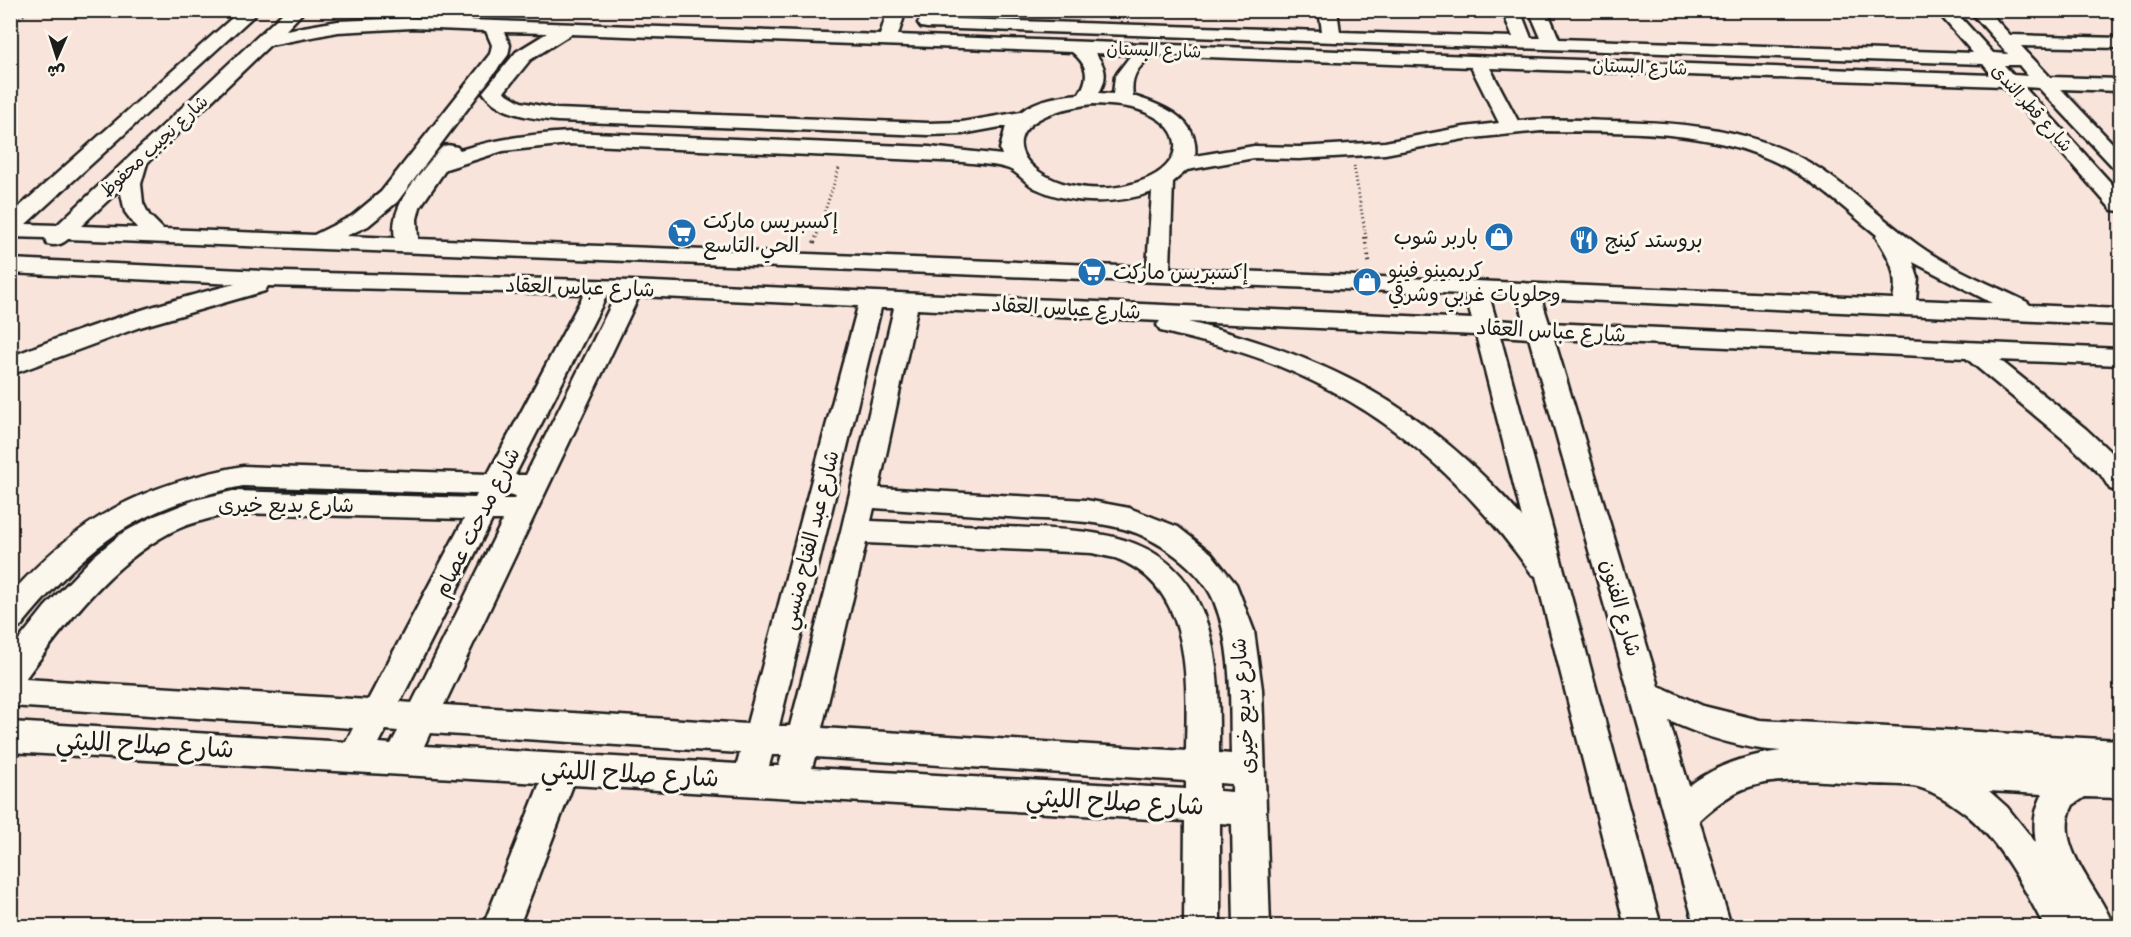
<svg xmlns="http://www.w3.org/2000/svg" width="2131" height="937" font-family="'Gochi Hand','Playpen Sans Arabic',sans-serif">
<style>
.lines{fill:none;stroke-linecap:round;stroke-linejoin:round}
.minor-casing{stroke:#1c1c1c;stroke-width:5}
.path-far1{stroke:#1c1c1c;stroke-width:3;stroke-dasharray:1 3;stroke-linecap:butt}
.path{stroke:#1c1c1c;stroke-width:4;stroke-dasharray:1.5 4.5;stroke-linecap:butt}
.minor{fill:#fbf7ec;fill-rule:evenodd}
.labels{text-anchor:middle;stroke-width:6;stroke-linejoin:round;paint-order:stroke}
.far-street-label{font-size:18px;fill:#1c1c1c;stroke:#fbf7ec}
.poi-label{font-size:21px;fill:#1c1c1c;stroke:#fbf7ec;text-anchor:start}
.street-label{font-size:21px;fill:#1c1c1c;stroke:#fbf7ec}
.near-street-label{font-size:26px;fill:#1c1c1c;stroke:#fbf7ec}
</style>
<rect width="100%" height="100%" fill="#f9e4dc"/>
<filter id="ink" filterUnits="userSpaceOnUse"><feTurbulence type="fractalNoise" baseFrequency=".0167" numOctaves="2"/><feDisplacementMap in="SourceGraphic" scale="12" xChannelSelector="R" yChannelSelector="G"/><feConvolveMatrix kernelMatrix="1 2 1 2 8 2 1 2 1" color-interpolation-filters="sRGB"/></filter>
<g filter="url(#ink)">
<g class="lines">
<g class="minor-casing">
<path id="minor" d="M241 10H260L26 224 57 225 286 10H305L286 30 338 21 412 18 880 35 888 10H906L898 35 1992 75 1983 64 927 28 921 27 918 23 921 19 927 18 1322 31 1319 10H1337L1340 32 1513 37 1502 10H1520L1531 38H1541L1529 10H1547L1559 39 1973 53 1936 10H1954L1993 53 2008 54 1969 10H1987L2010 35 2120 38V48L2021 46 2050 77 2120 79V91L2061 89 2120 151V169L2113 167 2039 88 2024 87 2120 193V211L2112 210 2003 86 1490 68 1518 121C1548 118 1579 120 1609 121 1683 122 1756 128 1820 169 1855 192 1884 221 1918 245 1951 269 1991 284 2027 302L2030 305 2120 309V325L1541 298 1549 323 2120 349V365L2000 360 2086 429 2120 461V492L2110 489 2101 475 2068 443 1966 358 1554 339 1659 686 1703 706 1760 720 2120 740V798L2085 797 2073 805C2051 845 2102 891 2113 926H2044C2023 886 2002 844 1966 814 1953 804 1934 791 1918 787 1904 784 1887 785 1872 784 1831 782 1789 775 1749 787 1730 793 1713 807 1699 820L1731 926H1695L1529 338 1500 336 1661 926H1625L1536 576 1532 574C1464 479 1384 408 1274 364 1238 349 1199 341 1161 331L1157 325 1160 321 917 309 879 488 1086 500 1129 508 1178 527 1211 553 1236 584 1254 631 1262 689 1270 926H1234L1232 824 1220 823V926H1184L1185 821 573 785 519 926H483L540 783 10 752V722L346 742 353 728 10 706V651L45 607 94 556 121 534 152 517 195 500 233 491 475 498 477 494 243 486C136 507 89 544 21 626L10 629V595C79 517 141 485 243 466L488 474 584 294 268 286 265 291 140 327 10 375V357C83 327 159 303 235 284L10 273V259L283 272 631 281 1472 319 1465 294 68 239C61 245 56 246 47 244L45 238 10 237V215ZM412 28 486 31 492 45 490 54 381 192 352 216 314 235 163 229 149 215 143 203 141 184 147 163 270 45 338 32ZM504 32 547 33 516 52 483 92C499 115 531 118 557 121L928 135 962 134 1006 126 1000 149 1002 155 929 147 569 132C532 134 495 139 460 150L457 147C453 146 448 144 444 146 439 149 435 156 431 160 414 181 389 209 395 238L346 236 368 226 397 202 508 55 510 45ZM571 34 1072 52C1088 65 1090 77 1079 94 1060 96 1036 99 1021 112L962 122 928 123 557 109 521 102 504 92 530 60ZM1095 53 1131 55 1115 76 1113 94 1099 93C1108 77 1106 67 1095 53ZM1154 55 1471 67 1499 123 1464 127 1385 142 1299 147 1254 146 1195 156C1200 119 1162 105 1133 96 1130 77 1138 66 1154 55ZM2004 65H2019L2028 76 2013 75ZM1093 104C1111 105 1130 105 1147 113 1187 130 1183 165 1144 180 1049 217 949 122 1093 104ZM1541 131C1631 133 1727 126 1806 179 1831 195 1854 217 1877 235L1876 237C1889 257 1899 274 1893 299L1170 268 1173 182 1187 170 1254 158 1299 159 1385 154 1464 139ZM569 144 963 162C978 164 995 164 1009 169 1019 173 1025 183 1035 188 1071 205 1115 205 1152 192L1147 267 418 239 417 219 420 207 446 169 503 151ZM120 189 125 212 137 228 81 226ZM1913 262 1992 303 1916 300 1918 278ZM607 295H616L526 475H515ZM1489 295 1517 296 1525 322 1496 320ZM639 296 858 306 747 724 444 705ZM881 308H894L841 531 790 726H779ZM1188 322 1476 335 1522 517C1425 406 1329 357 1188 322ZM505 495 516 496 514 499H503ZM874 508C924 511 974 515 1024 518 1057 520 1091 520 1124 529 1155 537 1201 569 1214 601 1233 648 1230 703 1231 754L1219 753C1219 710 1220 668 1208 627 1178 528 1093 531 1007 527 962 525 917 523 871 521ZM233 513 464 519 368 700 25 679C66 624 109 565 171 532 191 522 212 518 233 513ZM492 520H503L412 703 400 702ZM866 543 1092 553C1099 555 1107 556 1115 558 1194 587 1187 682 1186 751L822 728ZM1669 721C1705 737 1742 749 1781 751 1748 755 1716 765 1689 786ZM386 730 398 731 391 744 379 743ZM430 733 740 753 737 764 424 746ZM772 755H782L779 766H769ZM815 757 1186 781V789L812 768ZM1219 783 1232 784V792L1219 791ZM1989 791 2043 794C2034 811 2033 825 2036 843L2007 807Z
M2109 10H2120V18L2114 17Z"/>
</g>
<path class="path-far1" d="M10 25 31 10
M1354 166 1366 238
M816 238 839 168"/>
<path class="path" d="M1365 237 1370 266
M814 243 816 237"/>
<use href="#minor" class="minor"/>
</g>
</g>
<defs>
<g id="supermarket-disc" transform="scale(1.5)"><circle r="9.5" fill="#1f6fb2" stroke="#fbf7ec"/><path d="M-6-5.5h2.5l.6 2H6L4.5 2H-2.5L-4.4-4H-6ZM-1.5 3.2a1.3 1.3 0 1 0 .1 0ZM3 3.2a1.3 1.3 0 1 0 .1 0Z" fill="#fff"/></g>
<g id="shop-disc" transform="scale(1.5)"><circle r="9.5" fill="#1f6fb2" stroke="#fbf7ec"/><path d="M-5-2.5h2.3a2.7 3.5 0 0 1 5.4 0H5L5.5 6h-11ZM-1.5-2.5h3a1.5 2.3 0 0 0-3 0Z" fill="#fff"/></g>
<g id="restaurant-disc" transform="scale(1.5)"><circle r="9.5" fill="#1f6fb2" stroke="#fbf7ec"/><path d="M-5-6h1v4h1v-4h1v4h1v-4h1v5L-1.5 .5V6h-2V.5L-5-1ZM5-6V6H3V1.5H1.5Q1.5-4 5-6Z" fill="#fff"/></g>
</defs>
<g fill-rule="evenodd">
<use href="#supermarket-disc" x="682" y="233"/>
<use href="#shop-disc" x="1499" y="237"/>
<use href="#restaurant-disc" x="1584" y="240"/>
<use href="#supermarket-disc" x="1092" y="272"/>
<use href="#shop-disc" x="1367" y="282"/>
</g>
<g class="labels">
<g class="far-street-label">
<text transform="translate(1154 50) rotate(2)" y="6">شارع البستان</text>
<text transform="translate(1640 67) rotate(2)" y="6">شارع البستان</text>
<text transform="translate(2032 108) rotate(48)" y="6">شارع قطر الندى</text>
<text transform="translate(154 146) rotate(-43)" y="6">شارع نجيب محفوظ</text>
</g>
<g class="poi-label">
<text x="703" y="228">إكسبريس ماركت<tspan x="703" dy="24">الحي التاسع</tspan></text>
<text x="1478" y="244" text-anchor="end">باربر شوب</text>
<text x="1605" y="247">بروستد كينج</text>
<text x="1388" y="277">كريمينو فينو<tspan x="1388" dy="24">وحلويات غربي وشرقي</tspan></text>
<text x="1113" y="279">إكسبريس ماركت</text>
</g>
<g class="street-label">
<text transform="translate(580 287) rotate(2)" y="7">شارع عباس العقاد</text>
<text transform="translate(1066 308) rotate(3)" y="7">شارع عباس العقاد</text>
<text transform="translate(1551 331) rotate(3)" y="7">شارع عباس العقاد</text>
<text x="286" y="512">شارع بديع خيرى</text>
<text transform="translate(477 522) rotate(-63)" y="7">شارع مدحت عصام</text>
<text transform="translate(810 540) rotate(-76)" y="7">شارع عبد الفتاح منسي</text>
<text transform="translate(1621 608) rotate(74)" y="7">شارع الفنون</text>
<text transform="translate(1243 706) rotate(-94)" y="7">شارع بديع خيرى</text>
</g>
<g class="near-street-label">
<text transform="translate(145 744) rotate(3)" y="9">شارع صلاح الليثي</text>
<text transform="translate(630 773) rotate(3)" y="9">شارع صلاح الليثي</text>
<text transform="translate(1115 801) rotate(3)" y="9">شارع صلاح الليثي</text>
</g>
</g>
<rect width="2131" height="937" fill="none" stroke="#fbf7ec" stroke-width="36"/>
<rect x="18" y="18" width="2095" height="901" fill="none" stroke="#1c1c1c" stroke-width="2" filter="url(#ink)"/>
<g transform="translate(57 57) rotate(183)" stroke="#fbf7ec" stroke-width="4.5" paint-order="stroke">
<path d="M0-4.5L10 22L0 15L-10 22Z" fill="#1c1c1c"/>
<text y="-9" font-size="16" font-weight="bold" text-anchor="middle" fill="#1c1c1c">ش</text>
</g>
</svg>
